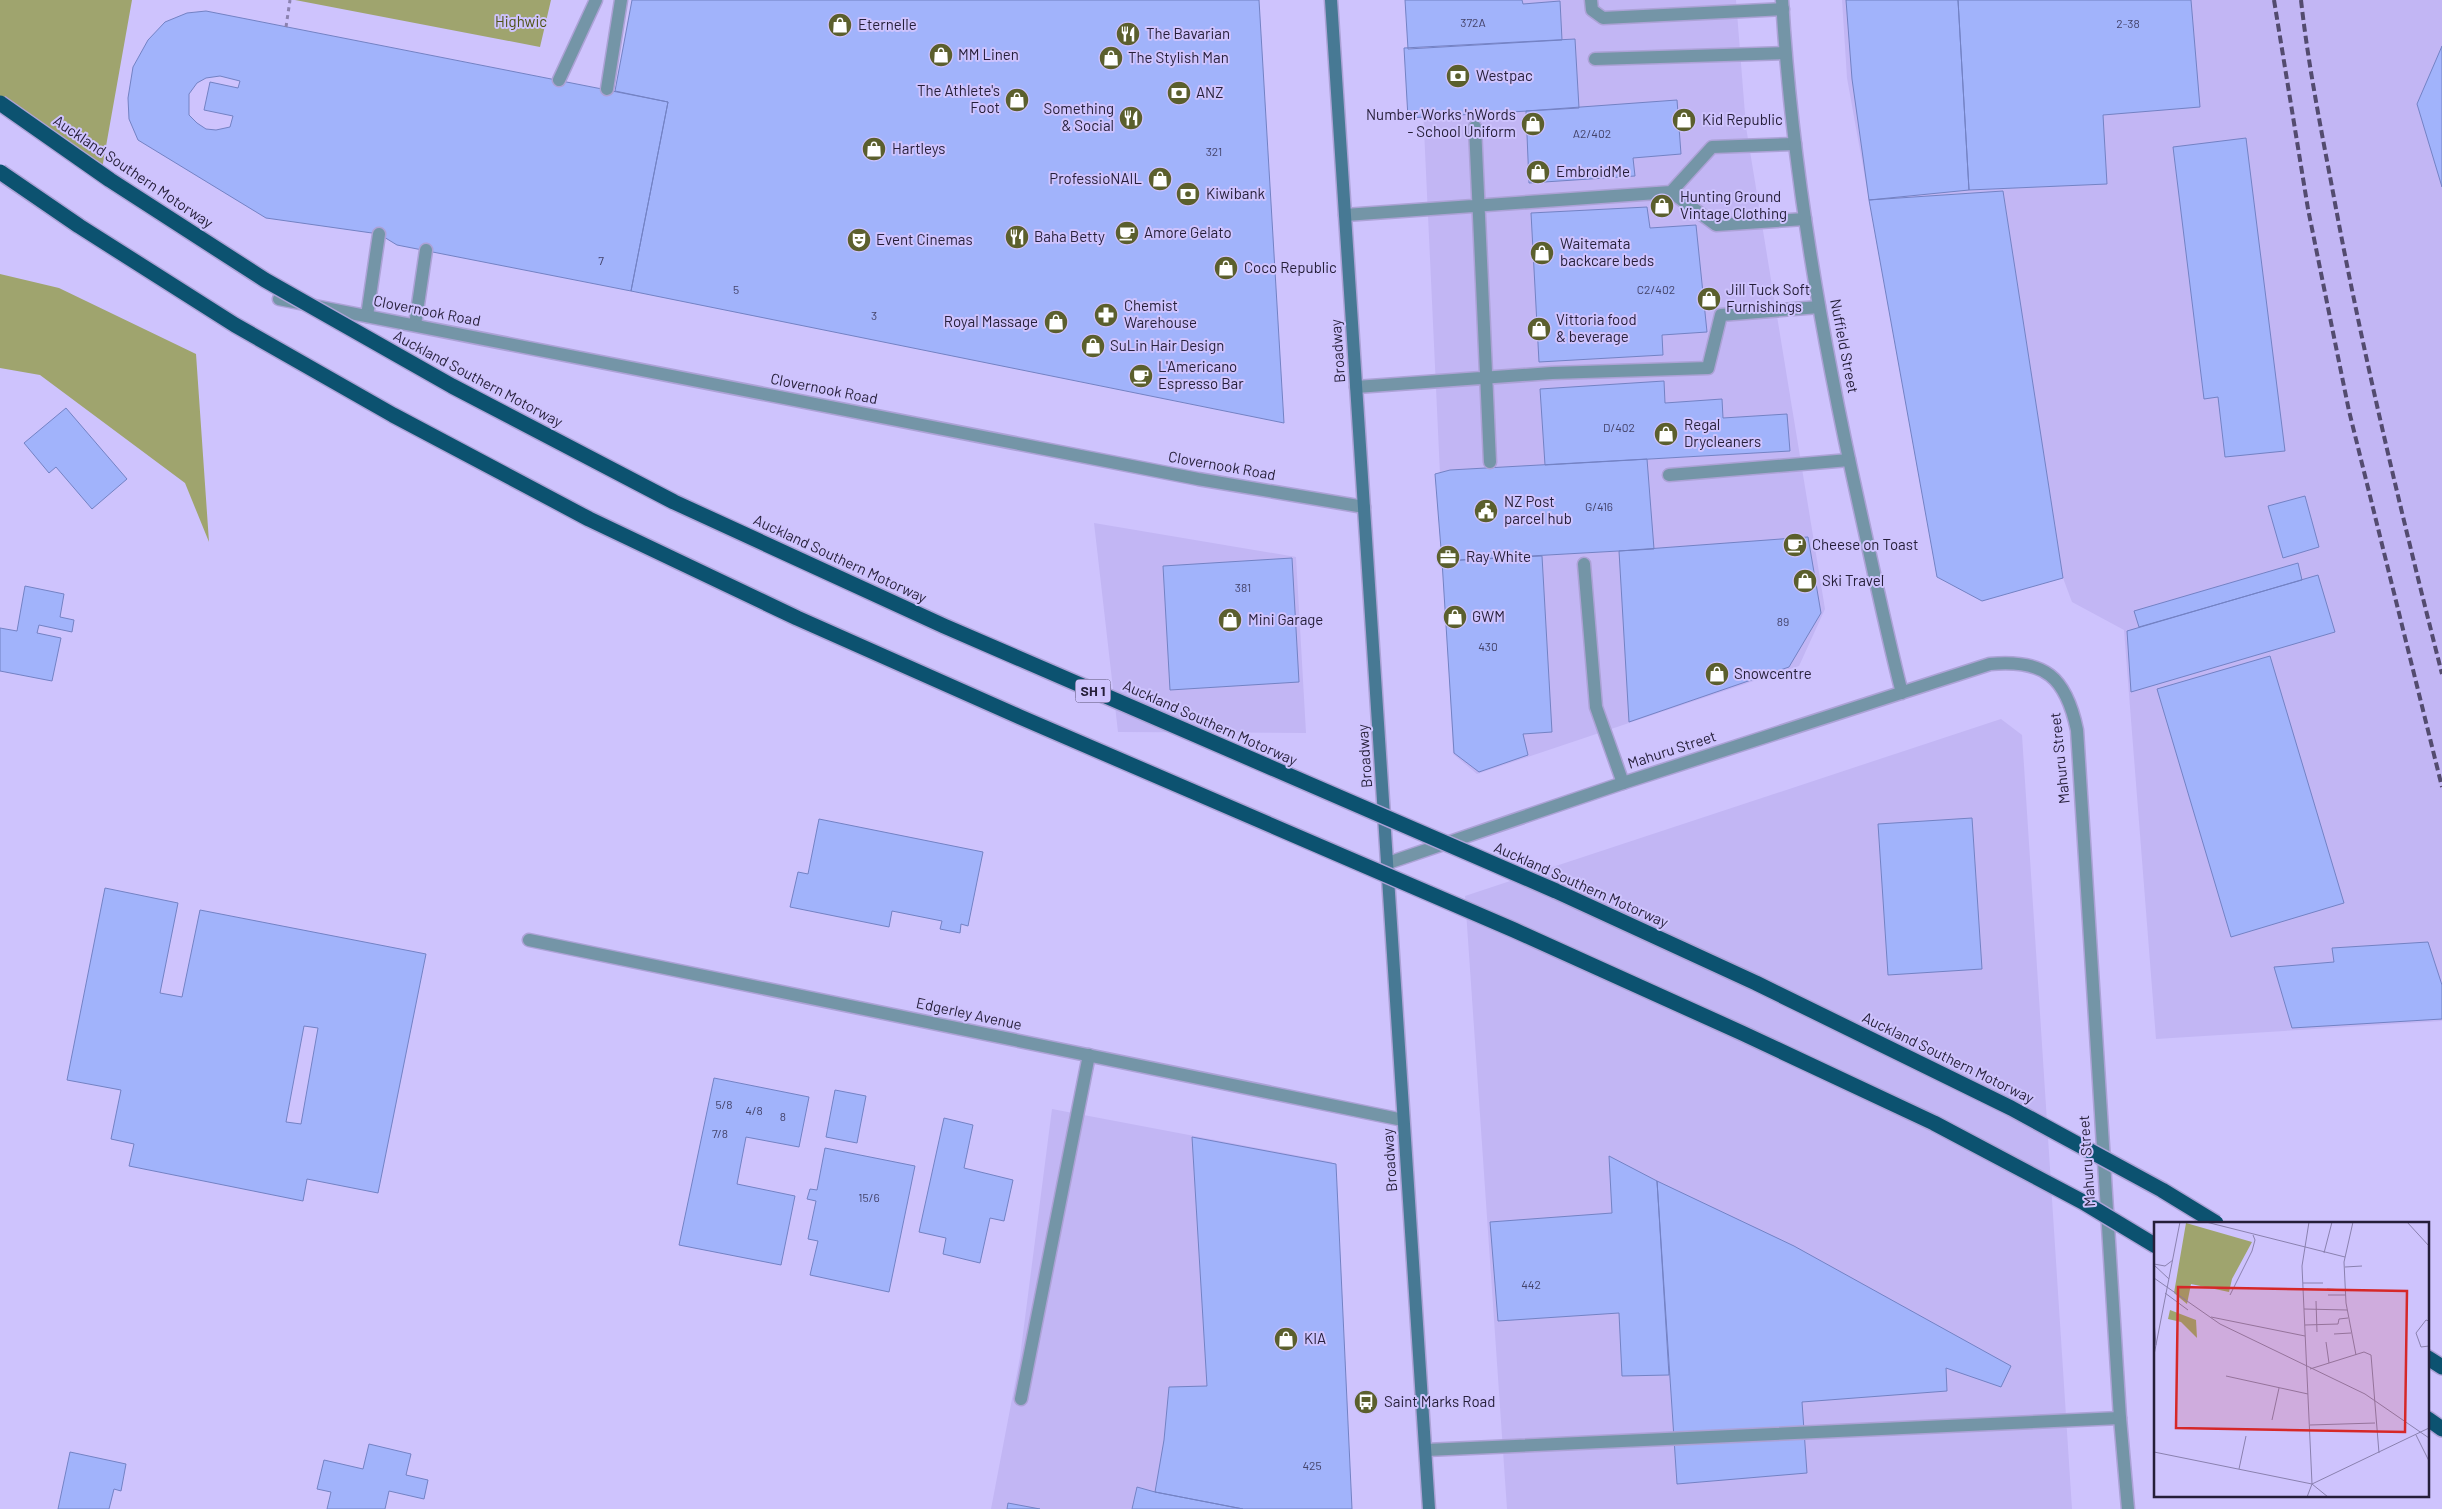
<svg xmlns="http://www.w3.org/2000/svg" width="2442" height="1509" font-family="Barlow,sans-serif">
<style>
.built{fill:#c2b6f4}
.green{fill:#9fa46e}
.building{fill:#a1b3fb;stroke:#7382c4;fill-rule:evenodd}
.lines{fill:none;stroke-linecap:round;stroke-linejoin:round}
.lane-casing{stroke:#aca2d6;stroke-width:15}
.street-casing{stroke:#aca2d6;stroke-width:15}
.secondary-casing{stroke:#aca2d6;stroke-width:15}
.highway-casing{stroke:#aca2d6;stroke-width:18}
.path{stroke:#8b82b0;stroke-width:3;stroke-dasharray:4 4;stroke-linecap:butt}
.lane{stroke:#7495a7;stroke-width:12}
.street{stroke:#7495a7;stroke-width:12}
.secondary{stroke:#477994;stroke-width:12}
.highway{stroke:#0c5270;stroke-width:15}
.rail{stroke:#534b6f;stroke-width:4;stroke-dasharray:8 4;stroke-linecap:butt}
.highway-bridge-casing{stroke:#aca2d6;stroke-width:18;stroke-linecap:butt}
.highway-bridge{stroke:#0c5270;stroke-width:15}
.labels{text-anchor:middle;stroke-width:4;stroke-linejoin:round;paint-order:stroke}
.number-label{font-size:12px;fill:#44436a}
.shield{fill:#cec3fd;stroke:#585074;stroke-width:1}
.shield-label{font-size:14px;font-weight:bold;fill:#251e39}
.park-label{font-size:15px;fill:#4e5215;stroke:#cec3fd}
.poi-label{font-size:15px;fill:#251e39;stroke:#cec3fd;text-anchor:start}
.street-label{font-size:15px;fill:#251e39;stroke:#cec3fd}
.inset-road{fill:none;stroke:#8a81af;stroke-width:1}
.view{fill:#d62828;fill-opacity:0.15;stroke:#d62828;stroke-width:2.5}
.inset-edge{fill:none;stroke:#251e39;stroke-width:2.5}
</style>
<rect width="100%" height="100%" fill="#cec3fd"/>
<path class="built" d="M1418 0H1736L1746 127 1825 609 1799 666 1477 774 1453 754Z
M1842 0H2442V1021L2156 1039 2124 630 2072 602 2063 578 2003 191 1869 200 1847 78Z
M1094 523 1296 557 1306 733 1118 732Z
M2001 719 2022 735 2072 1509H1507L1465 896Z
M1052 1109 1332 1162 1350 1509H991L1020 1357Z"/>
<path class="green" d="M0 0H132L100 180 0 106Z
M295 0H551L540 47Z
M0 274 59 288 196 354 209 542 185 483 40 375 0 368Z"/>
<path class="building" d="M632 0H1259L1284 423 631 291 668 102 615 91Z
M1405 0H1522L1523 4 1560 1 1562 40 1408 49Z
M1846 0H1958L1969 190 1869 200 1852 79Z
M1958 0H2191L2200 107 2103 115 2107 184 1969 190Z
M206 11 668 102 631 291 397 245 379 234 266 218 138 140 129 119 128 98 133 67 148 40 165 22 187 13ZM220 76 240 81 238 88 210 82 204 110 233 116 230 127 216 130 206 129 197 123 189 115V94L197 83 206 78Z
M1575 39 1579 108 1408 118 1404 48Z
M2442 46V187L2417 104Z
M1677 100 1681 154 1633 158 1635 176 1529 183 1526 111Z
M2246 138 2285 451 2225 457 2218 397 2204 399 2173 147Z
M2003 191 2063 578 1982 601 1937 577 1869 200Z
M1647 207 1650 228 1696 225 1707 332 1662 335 1663 355 1539 362 1531 213Z
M1664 381 1665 403 1722 399 1723 418 1787 414 1790 451 1545 465 1540 389Z
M66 408 127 479 92 509 56 467 49 473 24 443Z
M1647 459 1654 549 1442 561 1435 474 1450 470Z
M2305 496 2319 547 2283 558 2268 506Z
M1808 537 1821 613 1789 667 1629 722 1619 551Z
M1542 556 1552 732 1523 734 1528 755 1479 772 1454 753 1442 561Z
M1292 558 1299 682 1170 690 1163 566Z
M2298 563 2302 580 2139 627 2134 611Z
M2318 575 2335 632 2131 692 2127 631Z
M25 586 64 594 60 617 74 620 72 632 39 625 37 633 61 638 52 681 0 671V628L17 631Z
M2270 656 2344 903 2231 937 2157 689Z
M1972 818 1982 969 1888 975 1878 824Z
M819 819 983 852 968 926 961 924 960 933 940 929 942 921 892 911 889 927 790 907 798 872 808 874Z
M105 888 178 903 160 993 182 997 200 910 426 954 378 1193 307 1179 303 1201 129 1166 134 1144 111 1139 121 1090 67 1080ZM304 1026 318 1028 301 1124 286 1122Z
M2428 942 2442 985V1019L2292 1028 2274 967 2334 962 2332 948Z
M714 1078 809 1097 799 1147 746 1137 737 1184 795 1196 781 1265 679 1245Z
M835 1090 866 1096 857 1143 826 1137Z
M944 1118 973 1125 964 1168 1013 1180 1004 1221 990 1218 980 1263 943 1254 946 1238 919 1232Z
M1192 1137 1336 1164 1352 1509H1243L1155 1492 1164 1440 1169 1387 1207 1386Z
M825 1148 915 1166 889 1292 810 1275 818 1241 808 1239 816 1201 807 1199 810 1189 817 1190Z
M1609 1156 1657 1181 1669 1375 1622 1376 1619 1313 1498 1321 1490 1222 1612 1213Z
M1657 1181 1794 1246 2011 1366 2001 1387 1946 1368 1947 1391 1802 1402 1807 1473 1677 1484Z
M369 1444 411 1454 406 1475 428 1480 424 1499 389 1491 385 1509H327L331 1492 317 1489 324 1460 363 1469Z
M70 1452 126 1464 121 1491 114 1489 109 1509H58Z
M1137 1487 1155 1492 1243 1509H1132Z
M1008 1503 1040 1509H1007Z"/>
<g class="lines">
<g class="lane-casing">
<path id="lane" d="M1591 0 1592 10 1603 18 1783 9
M1595 59 1785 53
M559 80 596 0
M607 89 621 0
M1475 127 1490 462
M1671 192 1712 147 1795 144
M1345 215 1671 192 1716 225 1805 219
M367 316 379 234
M415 325 426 250
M1356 387 1552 373 1708 368 1721 315 1819 307
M1669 475 1849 460
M1584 564 1596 707 1623 783
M1021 1399 1089 1055
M1426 1450 2120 1418"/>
</g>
<g class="street-casing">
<path id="street" d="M1782 0C1792 170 1822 339 1859 505 1873 568 1886 631 1902 693
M279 299 1198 479 1364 507
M1388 863 1623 783 1990 664C2045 659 2066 677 2077 730L2120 1418 2128 1509
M529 940 1403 1120"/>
</g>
<g class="secondary-casing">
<path id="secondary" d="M1331 0 1429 1509"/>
</g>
<g class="highway-casing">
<path id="highway" d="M2428 1358 2442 1367
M2428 1419 2442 1429"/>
</g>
<path class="path" d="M286 27 290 0"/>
<use href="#lane" class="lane"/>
<use href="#street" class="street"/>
<use href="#secondary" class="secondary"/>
<use href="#highway" class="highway"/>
<path class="rail" d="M2274 0 2308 209 2349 411 2442 787
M2301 0C2308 63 2320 124 2332 187 2362 351 2401 512 2442 674"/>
<g class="highway-bridge-casing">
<path id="highway-bridge" d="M0 103 110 180 265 280 452 386 674 502 944 626 1556 891 1756 983 2011 1108 2162 1190 2216 1223
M0 172 79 226 235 325 393 415 589 519 797 618 1020 717 1514 930 1742 1033 1934 1123 2083 1202 2156 1246"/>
</g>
<use href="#highway-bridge" class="highway-bridge"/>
</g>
<defs>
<g id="shop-disc" transform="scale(1.25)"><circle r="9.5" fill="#5b5f2d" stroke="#cec3fd"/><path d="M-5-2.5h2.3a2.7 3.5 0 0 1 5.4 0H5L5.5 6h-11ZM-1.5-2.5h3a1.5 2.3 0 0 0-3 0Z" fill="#fff"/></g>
<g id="restaurant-disc" transform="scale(1.25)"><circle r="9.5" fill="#5b5f2d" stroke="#cec3fd"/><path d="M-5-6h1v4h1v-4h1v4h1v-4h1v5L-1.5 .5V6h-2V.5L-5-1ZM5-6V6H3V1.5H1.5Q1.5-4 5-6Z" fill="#fff"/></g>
<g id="bank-disc" transform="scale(1.25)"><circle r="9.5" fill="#5b5f2d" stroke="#cec3fd"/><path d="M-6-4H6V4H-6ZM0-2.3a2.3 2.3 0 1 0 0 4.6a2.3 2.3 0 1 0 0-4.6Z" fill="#fff"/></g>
<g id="cafe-disc" transform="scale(1.25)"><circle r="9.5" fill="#5b5f2d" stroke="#cec3fd"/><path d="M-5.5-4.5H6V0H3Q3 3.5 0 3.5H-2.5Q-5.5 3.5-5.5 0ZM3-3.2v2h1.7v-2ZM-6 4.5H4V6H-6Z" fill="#fff"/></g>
<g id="theatre-disc" transform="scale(1.25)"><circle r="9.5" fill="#5b5f2d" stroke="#cec3fd"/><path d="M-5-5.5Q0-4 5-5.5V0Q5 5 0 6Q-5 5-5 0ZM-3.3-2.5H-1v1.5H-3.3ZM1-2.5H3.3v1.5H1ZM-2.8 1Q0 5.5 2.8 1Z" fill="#fff"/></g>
<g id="pharmacy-disc" transform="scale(1.25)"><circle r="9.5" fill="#5b5f2d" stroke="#cec3fd"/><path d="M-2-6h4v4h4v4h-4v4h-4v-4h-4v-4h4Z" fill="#fff"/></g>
<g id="civic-disc" transform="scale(1.25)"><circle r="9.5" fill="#5b5f2d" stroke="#cec3fd"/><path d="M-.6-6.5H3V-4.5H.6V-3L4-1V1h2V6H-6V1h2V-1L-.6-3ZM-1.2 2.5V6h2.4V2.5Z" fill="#fff"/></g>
<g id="office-disc" transform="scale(1.25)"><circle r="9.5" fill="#5b5f2d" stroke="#cec3fd"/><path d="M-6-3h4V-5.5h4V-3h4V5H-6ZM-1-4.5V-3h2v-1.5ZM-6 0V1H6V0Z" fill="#fff"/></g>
<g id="bus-disc" transform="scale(1.25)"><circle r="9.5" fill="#5b5f2d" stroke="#cec3fd"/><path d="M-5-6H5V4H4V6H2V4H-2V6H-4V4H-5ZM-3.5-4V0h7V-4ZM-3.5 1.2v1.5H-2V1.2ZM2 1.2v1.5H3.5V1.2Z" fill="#fff"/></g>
</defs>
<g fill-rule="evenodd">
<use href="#shop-disc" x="840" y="25"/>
<use href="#restaurant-disc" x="1128" y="34"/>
<use href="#shop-disc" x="941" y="55"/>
<use href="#shop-disc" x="1111" y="58"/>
<use href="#bank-disc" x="1458" y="76"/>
<use href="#bank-disc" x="1179" y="93"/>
<use href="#shop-disc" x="1017" y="100"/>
<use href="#restaurant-disc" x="1131" y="118"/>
<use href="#shop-disc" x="1684" y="120"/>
<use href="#shop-disc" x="1533" y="124"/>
<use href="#shop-disc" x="874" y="149"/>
<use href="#shop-disc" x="1538" y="172"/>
<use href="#shop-disc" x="1160" y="179"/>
<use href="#bank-disc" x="1188" y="194"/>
<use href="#shop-disc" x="1662" y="206"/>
<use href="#cafe-disc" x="1127" y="233"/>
<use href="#restaurant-disc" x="1017" y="237"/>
<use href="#theatre-disc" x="859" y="240"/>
<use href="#shop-disc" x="1542" y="253"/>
<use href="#shop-disc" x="1226" y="268"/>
<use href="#shop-disc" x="1709" y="299"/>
<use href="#pharmacy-disc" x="1106" y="315"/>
<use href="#shop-disc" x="1056" y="322"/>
<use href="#shop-disc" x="1539" y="329"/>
<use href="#shop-disc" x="1093" y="346"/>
<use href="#cafe-disc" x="1141" y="376"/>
<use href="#shop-disc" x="1666" y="434"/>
<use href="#civic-disc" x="1486" y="511"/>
<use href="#cafe-disc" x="1795" y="545"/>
<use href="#office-disc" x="1448" y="557"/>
<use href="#shop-disc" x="1805" y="581"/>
<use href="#shop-disc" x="1455" y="617"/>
<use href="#shop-disc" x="1230" y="620"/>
<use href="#shop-disc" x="1717" y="674"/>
<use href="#shop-disc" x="1286" y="1339"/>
<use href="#bus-disc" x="1366" y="1402"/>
</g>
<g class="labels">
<g class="number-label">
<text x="1473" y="27">372A</text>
<text x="2128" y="28">2-38</text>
<text x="1592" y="138">A2/402</text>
<text x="1214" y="156">321</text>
<text x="601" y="265">7</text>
<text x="736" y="294">5</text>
<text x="1656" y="294">C2/402</text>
<text x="874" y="320">3</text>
<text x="1619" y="432">D/402</text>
<text x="1599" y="511">G/416</text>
<text x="1243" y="592">381</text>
<text x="1783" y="626">89</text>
<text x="1488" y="651">430</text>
<text x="724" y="1109">5/8</text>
<text x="754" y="1115">4/8</text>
<text x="783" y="1121">8</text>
<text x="720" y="1138">7/8</text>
<text x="869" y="1202">15/6</text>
<text x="1531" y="1289">442</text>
<text x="1312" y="1470">425</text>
</g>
<rect class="shield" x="1075.5" y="679.5" width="35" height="23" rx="4"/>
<g class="shield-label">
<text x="1093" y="696">SH 1</text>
</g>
<g class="park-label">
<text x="521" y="27">Highwic</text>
</g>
<g class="poi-label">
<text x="858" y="30">Eternelle</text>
<text x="1146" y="39">The Bavarian</text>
<text x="958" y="60">MM Linen</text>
<text x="1128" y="63">The Stylish Man</text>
<text x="1476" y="81">Westpac</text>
<text x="1000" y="96" text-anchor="end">The Athlete's<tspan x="1000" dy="17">Foot</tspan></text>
<text x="1196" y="98">ANZ</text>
<text x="1114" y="114" text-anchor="end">Something<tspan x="1114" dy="17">&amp; Social</tspan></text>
<text x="1516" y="120" text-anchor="end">Number Works 'nWords<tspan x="1516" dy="17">- School Uniform</tspan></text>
<text x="1702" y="125">Kid Republic</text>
<text x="892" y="154">Hartleys</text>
<text x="1556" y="177">EmbroidMe</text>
<text x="1142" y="184" text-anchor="end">ProfessioNAIL</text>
<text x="1206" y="199">Kiwibank</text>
<text x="1680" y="202">Hunting Ground<tspan x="1680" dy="17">Vintage Clothing</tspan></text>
<text x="1144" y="238">Amore Gelato</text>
<text x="1034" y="242">Baha Betty</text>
<text x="876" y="245">Event Cinemas</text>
<text x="1560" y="249">Waitemata<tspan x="1560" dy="17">backcare beds</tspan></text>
<text x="1244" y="273">Coco Republic</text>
<text x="1726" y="295">Jill Tuck Soft<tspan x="1726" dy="17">Furnishings</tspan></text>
<text x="1124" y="311">Chemist<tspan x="1124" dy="17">Warehouse</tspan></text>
<text x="1556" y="325">Vittoria food<tspan x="1556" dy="17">&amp; beverage</tspan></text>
<text x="1038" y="327" text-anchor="end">Royal Massage</text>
<text x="1110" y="351">SuLin Hair Design</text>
<text x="1158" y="372">L'Americano<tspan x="1158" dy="17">Espresso Bar</tspan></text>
<text x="1684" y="430">Regal<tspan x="1684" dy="17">Drycleaners</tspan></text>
<text x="1504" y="507">NZ Post<tspan x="1504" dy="17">parcel hub</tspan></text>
<text x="1812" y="550">Cheese on Toast</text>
<text x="1466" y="562">Ray White</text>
<text x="1822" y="586">Ski Travel</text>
<text x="1472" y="622">GWM</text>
<text x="1248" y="625">Mini Garage</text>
<text x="1734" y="679">Snowcentre</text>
<text x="1304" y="1344">KIA</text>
<text x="1384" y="1407">Saint Marks Road</text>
</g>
<g class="street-label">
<text transform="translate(133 172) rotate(34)" y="5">Auckland Southern Motorway</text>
<text transform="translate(427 311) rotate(11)" y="5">Clovernook Road</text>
<text transform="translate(1844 346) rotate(79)" y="5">Nuffield Street</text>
<text transform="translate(1338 351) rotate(-94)" y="5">Broadway</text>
<text transform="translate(478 379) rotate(28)" y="5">Auckland Southern Motorway</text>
<text transform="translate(824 389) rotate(11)" y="5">Clovernook Road</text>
<text transform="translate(1222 466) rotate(10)" y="5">Clovernook Road</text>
<text transform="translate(840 559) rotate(25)" y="5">Auckland Southern Motorway</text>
<text transform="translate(1210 723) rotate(24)" y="5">Auckland Southern Motorway</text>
<text transform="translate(1672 750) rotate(-18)" y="5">Mahuru Street</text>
<text transform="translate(1365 756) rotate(-94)" y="5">Broadway</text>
<text transform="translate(2060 758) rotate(-96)" y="5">Mahuru Street</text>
<text transform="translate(1581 885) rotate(24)" y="5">Auckland Southern Motorway</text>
<text transform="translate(969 1014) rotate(12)" y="5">Edgerley Avenue</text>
<text transform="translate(1948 1058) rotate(26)" y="5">Auckland Southern Motorway</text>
<text transform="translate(1390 1160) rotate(-94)" y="5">Broadway</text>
<text transform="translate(2087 1161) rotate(-94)" y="5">Mahuru Street</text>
</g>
</g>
<g transform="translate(2154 1222)">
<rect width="275" height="275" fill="#cec3fd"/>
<path d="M32 1 98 20 78 57 75 70 37 62 33 82 20 71ZM16 88 42 98 43 116 27 100 14 97Z" fill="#9fa46e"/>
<path class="inset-road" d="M52 0 191 35M199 0 190 40 192 81 202 133M253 0 275 24M170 31 178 0M0 42 11 44 19 38M0 43 15 57M191 45 208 44M0 56 66 102 211 172 275 216M149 61H169M173 67 191 68M11 71 34 88M76 73 98 29 101 18 99 13M174 73H192M162 79 163 110M150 87 193 88M57 95 151 114M0 99 2 123M275 99 272 98 262 111 267 125 275 124M151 103 184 102 185 97 194 96M180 112 197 111M172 120 175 141M0 133 26 0M156 147 210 130 217 133 225 231M72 154 154 172M118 198 125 166M156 203 221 201M262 213 275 239M0 230 158 262 174 275M85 247 92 214M158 262 275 206M153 275 158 262 148 44 155 0"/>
<path class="view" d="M24 65 253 69 251 210 22 206Z"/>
<rect width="275" height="275" class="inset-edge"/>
</g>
</svg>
